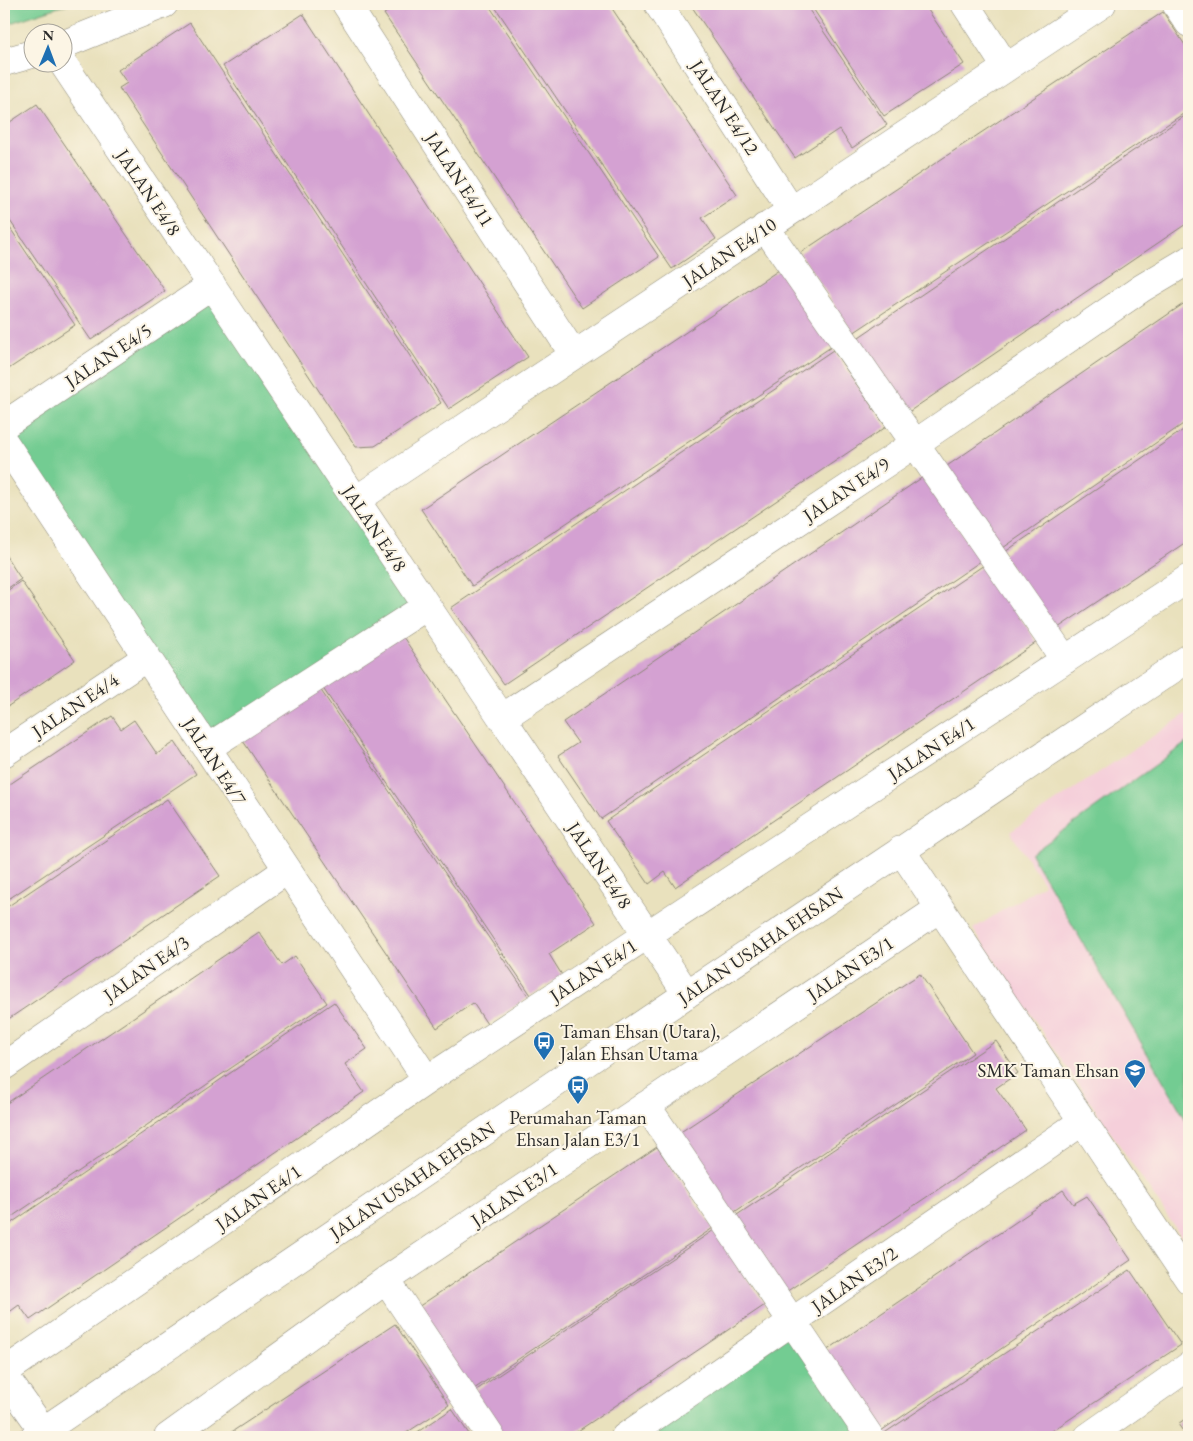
<svg xmlns="http://www.w3.org/2000/svg" width="1193" height="1441" font-family="'EB Garamond',serif">
<style>
.built{fill:#f5cfda}
.green{fill:#73cc92;stroke:#4f7c5e}
.building{fill:#d4a1d2}
.lines{fill:none;stroke-linecap:round;stroke-linejoin:round}
.minor-casing{stroke:#8a8674;stroke-width:29}
.minor{stroke:#fff;stroke-width:28}
.labels{text-anchor:middle;stroke-width:4;stroke-linejoin:round;paint-order:stroke}
.street-label{font-size:19px;fill:#2b2b2b;stroke:#fcf5e5}
.poi-label{font-size:19px;fill:#2b2b2b;stroke:#fcf5e5;text-anchor:start}
</style>
<rect width="100%" height="100%" fill="#fcf5e5"/>
<filter id="ink" filterUnits="userSpaceOnUse"><feTurbulence type="fractalNoise" baseFrequency=".02" numOctaves="2"/><feDisplacementMap in="SourceGraphic" scale="10" xChannelSelector="R" yChannelSelector="G"/><feConvolveMatrix kernelMatrix="1 2 1 2 8 2 1 2 1" color-interpolation-filters="sRGB"/></filter>
<filter id="wash" filterUnits="userSpaceOnUse"><feTurbulence type="fractalNoise" baseFrequency=".0096" numOctaves="4" result="noise"/><feDisplacementMap in="SourceGraphic" scale="20" xChannelSelector="R" yChannelSelector="G"/><feGaussianBlur stdDeviation="1.12" result="paint"/><feColorMatrix in="noise" values="0 0 0 0 0 0 0 0 0 0 0 0 0 0 0 0 0 1.4 0 .05"/><feComposite in="paint" operator="in"/></filter>
<g filter="url(#wash)">
<rect width="100%" height="100%" fill="#e9e1bd"/>
<path class="built" d="M1189 712V1248L973 929 1044 884 1010 832Z"/>
<path class="green" d="M4 4H68L4 25Z
M212 285 427 606 207 748 4 442Z
M1189 741V1125L1031 854Z
M792 1322 870 1437H625Z"/>
<g id="blocks">
<path class="building" d="M399 4H488L659 257 582 308 384 14Z
M493 4H609L737 195 702 218 716 239 672 269Z
M690 4H805L887 125 852 148 839 129 795 158Z
M810 4H924L964 64 884 116Z
M1163 12 1189 51V110L853 333 800 253Z
M303 14 528 357 449 409 223 66Z
M190 23 441 403 375 446 356 447 119 88 127 83 118 70Z
M37 104 165 291 91 340 4 212V126Z
M1189 113V222L907 413 856 339Z
M4 219 75 325 4 372Z
M782 268 834 345 472 586 421 509Z
M1189 300V420L1000 550 944 468Z
M833 350 886 427 504 684 451 608Z
M1189 426V540L1055 630 1002 554Z
M923 477 981 561 601 819 558 756 578 743 563 722Z
M4 553 21 579 4 591Z
M984 565 1037 642 675 887 665 872 649 884 606 821Z
M21 581 75 660 4 709V593Z
M399 631 596 923 549 954 562 975 531 995 320 684Z
M318 686 529 997 487 1024 473 1003 437 1028 241 738Z
M112 716 121 729 134 720 157 754 175 742 196 774 4 902V788Z
M167 799 220 876 4 1022V909Z
M259 932 282 965 295 956 327 1003 4 1222V1105Z
M920 974 973 1053 730 1215 676 1135Z
M334 1002 367 1049 345 1064 364 1092 30 1320 19 1305 4 1316V1228Z
M996 1041 1018 1073 996 1088 1026 1130 783 1294 731 1219Z
M657 1147 713 1228 471 1391 415 1309Z
M1063 1190 1073 1204 1087 1196 1131 1260 878 1433 823 1353Z
M714 1230 765 1305 569 1437H502L472 1393Z
M1130 1270 1181 1345 1043 1437 880 1436Z
M395 1324 449 1405 400 1437H224Z
M452 1409 471 1437H410Z
M1189 1416V1437H1187L1178 1424Z"/>
</g>
</g>
<g filter="url(#ink)">
<use href="#blocks" fill-opacity="0" stroke="#8a8674" stroke-width="1"/>
<g class="lines">
<g class="minor-casing">
<path id="minor" d="M346 4 574 355
M658 4 791 210
M965 4 1006 67
M1176 4 1189 23
M62 45 164 4
M4 62 32 54
M62 62 687 994
M765 227 1065 660
M4 425 212 285
M4 442 427 1080
M356 500 1102 4
M502 718 916 443 1142 288 1189 260
M207 748 427 606
M4 753 147 657
M901 850 1189 1280
M4 1066 287 870
M646 1105 870 1437
M386 1280 491 1437
M4 1372 427 1080 1189 578
M4 1375 48 1437
M34 1437 687 994 1189 658
M168 1437 386 1280 940 908
M625 1437 1083 1121
M1088 1437 1189 1366"/>
</g>
<use href="#minor" class="minor"/>
</g>
</g>
<defs>
<g id="bus-pin" transform="scale(1.125)"><path d="M0 17L-7.5 6A9.5 9.5 0 1 1 7.5 6Z" fill="#1f6fb2" stroke="#fcf5e5"/><path d="M-5-6H5V4H4V6H2V4H-2V6H-4V4H-5ZM-3.5-4V0h7V-4ZM-3.5 1.2v1.5H-2V1.2ZM2 1.2v1.5H3.5V1.2Z" fill="#fff"/></g>
<g id="school-pin" transform="scale(1.125)"><path d="M0 17L-7.5 6A9.5 9.5 0 1 1 7.5 6Z" fill="#1f6fb2" stroke="#fcf5e5"/><path d="M0-5L7-2L0 1L-7-2ZM-4 1L0 2.5L4 1V4Q0 6-4 4Z" fill="#fff"/></g>
</defs>
<g fill-rule="evenodd">
<use href="#bus-pin" x="544" y="1042"/>
<use href="#school-pin" x="1135" y="1070"/>
<use href="#bus-pin" x="578" y="1086"/>
</g>
<g class="labels">
<g class="street-label">
<text transform="translate(725 107) rotate(57)" y="7">JALAN E4/12</text>
<text transform="translate(460 179) rotate(57)" y="7">JALAN E4/11</text>
<text transform="translate(149 192) rotate(56)" y="7">JALAN E4/8</text>
<text transform="translate(729 252) rotate(-34)" y="7">JALAN E4/10</text>
<text transform="translate(108 355) rotate(-34)" y="7">JALAN E4/5</text>
<text transform="translate(846 489) rotate(-34)" y="7">JALAN E4/9</text>
<text transform="translate(375 528) rotate(56)" y="7">JALAN E4/8</text>
<text transform="translate(75 705) rotate(-34)" y="7">JALAN E4/4</text>
<text transform="translate(931 748) rotate(-33)" y="7">JALAN E4/1</text>
<text transform="translate(215 761) rotate(57)" y="7">JALAN E4/7</text>
<text transform="translate(600 865) rotate(56)" y="7">JALAN E4/8</text>
<text transform="translate(760 945) rotate(-34)" y="7">JALAN USAHA EHSAN</text>
<text transform="translate(146 968) rotate(-35)" y="7">JALAN E4/3</text>
<text transform="translate(850 968) rotate(-34)" y="7">JALAN E3/1</text>
<text transform="translate(593 970) rotate(-33)" y="7">JALAN E4/1</text>
<text transform="translate(412 1180) rotate(-34)" y="7">JALAN USAHA EHSAN</text>
<text transform="translate(514 1194) rotate(-34)" y="7">JALAN E3/1</text>
<text transform="translate(258 1197) rotate(-35)" y="7">JALAN E4/1</text>
<text transform="translate(854 1279) rotate(-35)" y="7">JALAN E3/2</text>
</g>
<g class="poi-label">
<text x="560" y="1038">Taman Ehsan (Utara),<tspan x="560" dy="22">Jalan Ehsan Utama</tspan></text>
<text x="1119" y="1077" text-anchor="end">SMK Taman Ehsan</text>
<text x="578" y="1124" text-anchor="middle">Perumahan Taman<tspan x="578" dy="22">Ehsan Jalan E3/1</tspan></text>
</g>
</g>
<rect width="1193" height="1441" fill="none" stroke="#fcf5e5" stroke-width="20"/>
<g transform="translate(48 48) rotate(1)"><circle r="24" fill="#fcf5e5" stroke="#a8a49b"/>
<path d="M0-4L9 19L0 12L-9 19Z" fill="#1f6fb2"/>
<text y="-8" font-size="14" font-weight="bold" text-anchor="middle" fill="#2b2b2b">N</text>
</g>
</svg>
